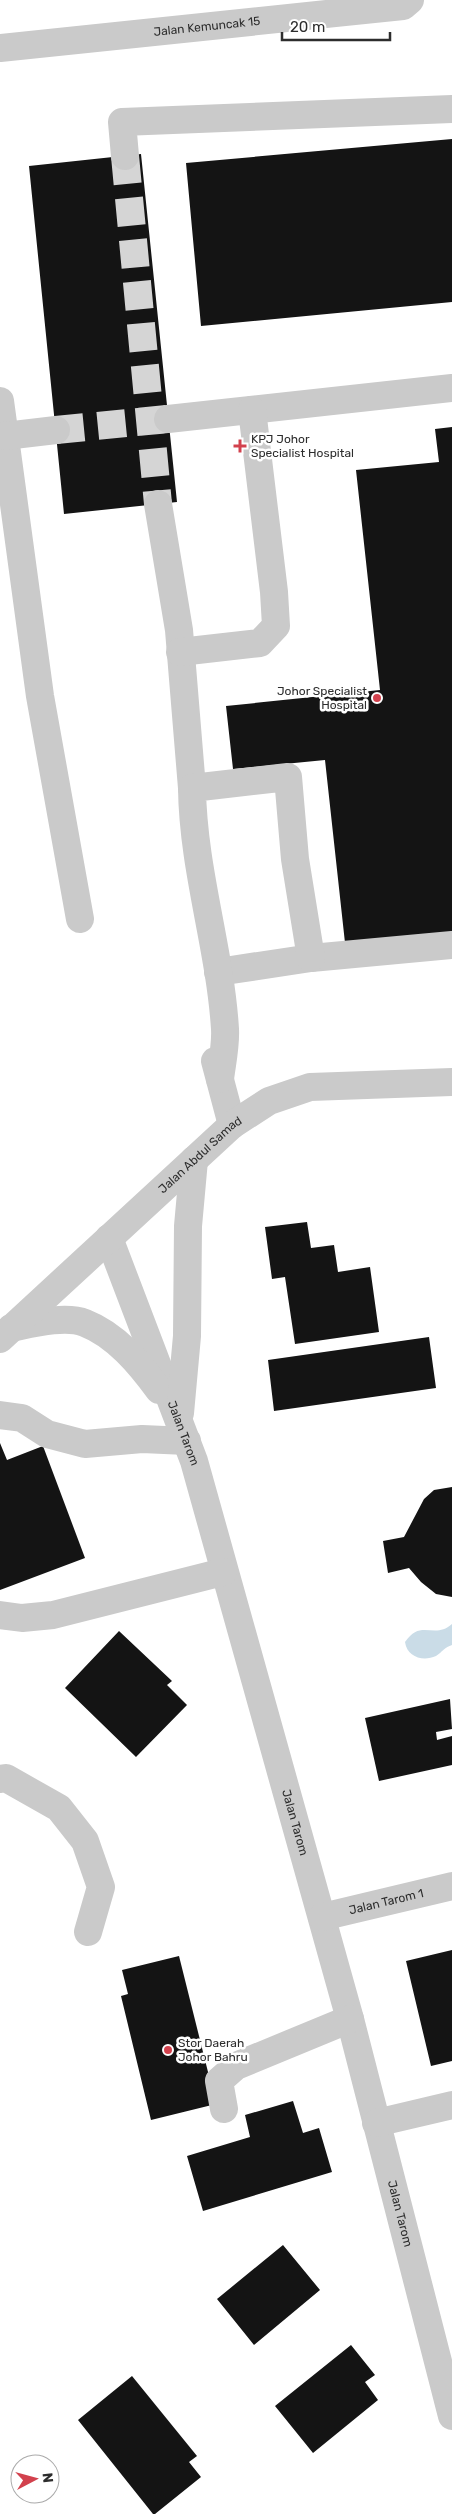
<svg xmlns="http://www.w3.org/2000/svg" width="452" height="2514" font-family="Rubik,sans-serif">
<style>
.water{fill:#cadce7}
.building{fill:#141414}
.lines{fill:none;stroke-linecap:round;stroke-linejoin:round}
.minor-tunnel{stroke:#d5d5d5;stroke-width:28;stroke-dasharray:28 14;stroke-linecap:butt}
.minor{stroke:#cacaca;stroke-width:28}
.poi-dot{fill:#d2414d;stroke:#fff;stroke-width:2}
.labels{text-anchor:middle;stroke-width:5;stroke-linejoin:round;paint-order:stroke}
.street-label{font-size:12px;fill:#2d2d2d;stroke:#fff}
.poi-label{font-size:12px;fill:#2d2d2d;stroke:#fff;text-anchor:start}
</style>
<rect width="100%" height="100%" fill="#fff"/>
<path class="water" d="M452 1624V1645C445 1647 442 1652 436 1656 423 1662 407 1657 405 1642 421 1618 434 1640 452 1624Z"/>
<path class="building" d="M452 139V302L201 326 186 163Z
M141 154 177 502 64 514 29 166Z
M452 427V941L346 952 325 760 233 769 226 706 380 690 356 470 439 462 435 429Z
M307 1222 311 1248 334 1245 338 1272 370 1267 379 1332 295 1344 285 1277 272 1279 265 1227Z
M429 1337 436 1388 274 1411 268 1360Z
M0 1443 7 1460 43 1446 85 1558 0 1590Z
M452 1487V1597L436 1594 421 1582 409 1568 388 1573 383 1541 404 1537 424 1499 434 1490Z
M119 1631 172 1681 167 1685 187 1705 136 1757 65 1688Z
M450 1699 452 1729 436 1732 437 1740 452 1736V1765L379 1781 365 1718Z
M452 1950V2061L431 2066 406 1961Z
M179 1956 216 2104 151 2120 121 1996 128 1994 122 1970Z
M293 2101 303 2133 319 2128 332 2172 203 2211 187 2156 250 2137 245 2115Z
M283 2245 320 2290 254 2345 217 2299Z
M351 2345 375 2375 365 2382 378 2400 313 2453 275 2406Z
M132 2376 197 2456 189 2462 201 2477 155 2514H153L78 2420Z"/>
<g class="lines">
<path class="minor-tunnel" d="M125 156 158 504
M56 430 167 419"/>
<g class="minor">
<path id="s1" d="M0 48 403 6 410 0"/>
<path d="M125 156 122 122 452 109"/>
<path d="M0 401 40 696 80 919"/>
<path d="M168 419 452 388"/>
<path d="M5 436 56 430"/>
<path d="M158 504 179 630 192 788"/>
<path d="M180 652 260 643 276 626 274 592 252 410"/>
<path d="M218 972 311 958 452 945"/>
<path d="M215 1061 232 1125"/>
<path d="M220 1079C222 1063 226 1045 225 1029 220 948 193 870 192 788L288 777 295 859 311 958"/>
<path id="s2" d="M109 1238 194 1461 350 2019 452 2416"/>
<path d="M11 1328C31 1324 65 1315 85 1323 116 1335 140 1364 159 1390"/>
<path id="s3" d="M0 1339 232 1125 269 1101 310 1087 452 1082"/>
<path d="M180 1413 187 1336 188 1226 194 1160"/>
<path d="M0 1415 22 1418 47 1434 85 1444 142 1439 187 1441"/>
<path d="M0 1615 22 1618 53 1615 223 1572"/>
<path d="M0 1779 6 1778 59 1808 85 1841 101 1887 88 1932"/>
<path id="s4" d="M322 1917 452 1886"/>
<path d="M224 2109 219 2081 236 2066 350 2019"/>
<path d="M376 2123 452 2105"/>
</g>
</g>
<g class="poi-dot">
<path d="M237.5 438.5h5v5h5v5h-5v5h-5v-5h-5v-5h5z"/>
<circle cx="377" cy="698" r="5"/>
<circle cx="168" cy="2050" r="5"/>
</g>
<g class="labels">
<g class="street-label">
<text dy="4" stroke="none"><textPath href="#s1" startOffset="208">Jalan Kemuncak 15</textPath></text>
<text dy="4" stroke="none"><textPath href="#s3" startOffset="272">Jalan Abdul Samad</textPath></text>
<text dy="4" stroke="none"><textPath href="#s2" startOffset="209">Jalan Tarom</textPath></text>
<text dy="4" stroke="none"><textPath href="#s2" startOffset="614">Jalan Tarom</textPath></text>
<text dy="4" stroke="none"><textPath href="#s4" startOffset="66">Jalan Tarom 1</textPath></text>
<text dy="4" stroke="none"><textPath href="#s2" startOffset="1019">Jalan Tarom</textPath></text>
</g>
<g class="poi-label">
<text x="251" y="443">KPJ Johor<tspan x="251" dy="14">Specialist Hospital</tspan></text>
<text x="367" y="695" text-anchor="end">Johor Specialist<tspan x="367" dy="14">Hospital</tspan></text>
<text x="178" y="2047">Stor Daerah<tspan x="178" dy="14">Johor Bahru</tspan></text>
</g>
</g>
<g transform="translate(35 2479) rotate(84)"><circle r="24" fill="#ffffff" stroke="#ababab"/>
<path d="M0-4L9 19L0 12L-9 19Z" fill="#d2414d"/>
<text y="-8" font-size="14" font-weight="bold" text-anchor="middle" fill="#2d2d2d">N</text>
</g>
<path d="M282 32v8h108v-8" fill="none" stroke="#2d2d2d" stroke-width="2.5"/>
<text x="290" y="32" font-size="15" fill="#2d2d2d" stroke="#ffffff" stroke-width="4" paint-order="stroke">20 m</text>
</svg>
